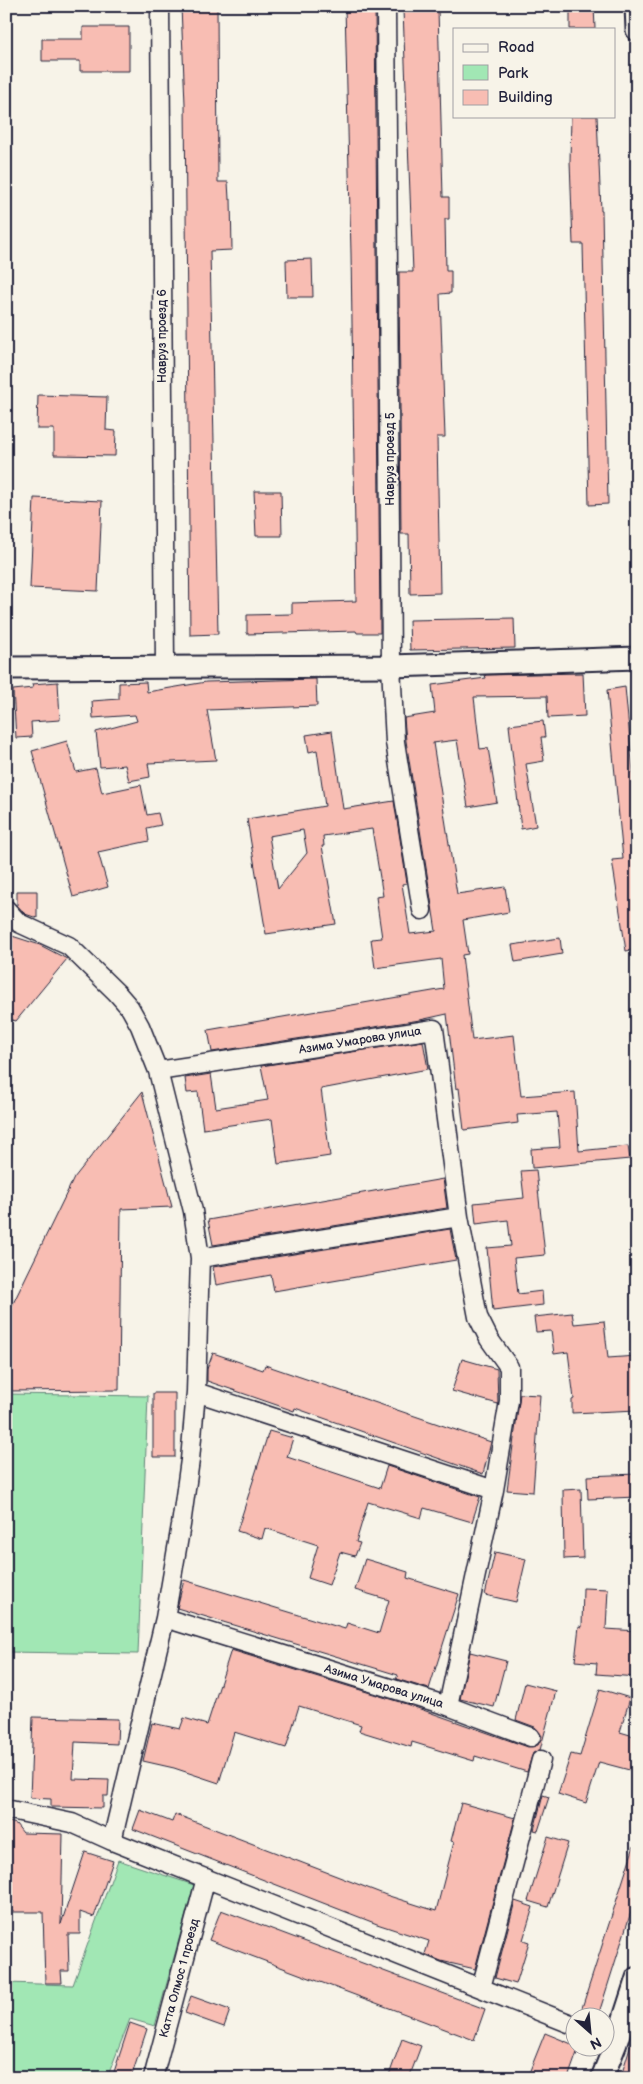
<svg xmlns="http://www.w3.org/2000/svg" width="643" height="2084" font-family="'Balsamiq Sans',sans-serif">
<style>
.green{fill:#a1e7b4;stroke:#628478}
.building{fill:#f8bdb3;stroke:#22223b;fill-rule:evenodd}
.lines{fill:none;stroke-linecap:round;stroke-linejoin:round}
.minor-casing{stroke:#22223b;stroke-width:21}
.tertiary-casing{stroke:#22223b;stroke-width:25}
.minor{stroke:#f7f3e8;stroke-width:18}
.tertiary{stroke:#f7f3e8;stroke-width:21}
.labels{text-anchor:middle;stroke-width:4.5;stroke-linejoin:round;paint-order:stroke}
.street-label{font-size:12px;fill:#22223b;stroke:#f7f3e8}
</style>
<rect width="100%" height="100%" fill="#f7f3e8"/>
<filter id="ink" filterUnits="userSpaceOnUse"><feTurbulence type="fractalNoise" baseFrequency=".02" numOctaves="2"/><feDisplacementMap in="SourceGraphic" scale="10" xChannelSelector="R" yChannelSelector="G"/><feConvolveMatrix kernelMatrix="1 2 1 2 8 2 1 2 1" color-interpolation-filters="sRGB"/></filter>
<g filter="url(#ink)">
<path class="green" d="M6 1394 148 1396 138 1654 6 1652Z
M118 1860 194 1885 155 2026 130 2019 107 2078H6V1983L73 1985Z"/>
<path class="building" d="M181 6H217L218 182H228L229 199H231L232 250 210 251 218 634 190 635 185 104Z
M345 6H375L380 633H357L356 631 247 634V615L292 614V603L356 601 351 253Z
M570 6H594L595 29H570Z
M438 9 443 197H449V219H445L446 271H451V293L440 294 445 437H437L440 593 410 594 409 534H401L399 272H413L403 10Z
M83 27H129V71H80V61H42V39H83Z
M571 116H597L601 211H602L608 504 589 505 583 244H573L570 161Z
M312 259 313 297H287L286 260Z
M38 395 107 397 106 430 116 431 115 456 54 455V429H37Z
M254 491H281L282 536H256Z
M34 498 102 501 98 591 30 588Z
M514 618 515 648 410 650 409 620Z
M583 673 585 716 548 718 547 696 474 697 480 749 488 748 497 802 468 807 457 740 433 743 457 894 505 887 509 912 463 920 468 954 462 955 472 1040 514 1035 521 1096 575 1092 579 1151 628 1146 630 1159 532 1168 531 1149 560 1147 557 1112 517 1115 518 1123 464 1130 459 1088 456 1089 447 1014 420 1020 212 1052 208 1030 444 989 441 959 375 968 371 939 382 938 376 897 383 896 372 829 323 836 324 846H322L336 924 266 934 247 819 325 806 317 750 309 752 306 735 332 731 343 809 394 801 407 883 402 884 410 934 436 931 406 741 404 718 435 713 432 685 486 678 485 675ZM303 830 307 853 278 889 269 836Z
M316 679 317 706 207 710 216 760 148 763 150 777 129 781 125 765 100 767 96 732 137 721 135 715 93 718 92 701 119 699V683L146 682 147 692 206 682Z
M58 682 60 720 31 722 32 737 16 738 13 690 33 688 32 684Z
M625 687 637 815V949L626 951 612 860 623 859 607 690Z
M543 721 545 737H541L544 761 526 764 536 826 521 829 509 725Z
M67 741 76 772 96 768 102 793 141 785 147 815 158 813 161 825 147 828 149 841 98 852 108 887 73 897 32 751Z
M17 891H37V918L25 914 17 905Z
M9 935 40 945 67 959 16 1021 7 1018Z
M560 938 562 954 515 962 512 945Z
M423 1041 428 1069 321 1089 330 1156 278 1164 272 1119 203 1129 198 1092 187 1093 185 1078 211 1074 216 1108 268 1100 261 1066Z
M142 1092 172 1207 121 1209 119 1390 6 1391V1318L74 1178Z
M536 1170 545 1255 514 1258 518 1294 542 1291 543 1305 493 1311 487 1248 511 1246 508 1220 476 1224 474 1203 524 1198 521 1171Z
M443 1179 447 1208 213 1245 208 1220Z
M450 1229 456 1260 274 1291 271 1275 216 1285 213 1267Z
M572 1313 574 1324 604 1321 608 1358 637 1356V1410L572 1413V1400L574 1399 568 1352 554 1354 551 1331 536 1332 534 1317Z
M213 1353 263 1370 265 1365 491 1442 483 1474 295 1408 294 1411 207 1381V1369Z
M462 1359 497 1369 498 1404 452 1391Z
M153 1393H175V1457H153Z
M520 1394 540 1395 533 1492 507 1490Z
M269 1431 293 1438 287 1457 380 1488 387 1466 480 1497 472 1522 424 1508 421 1518 368 1502 356 1542 360 1543 355 1556 340 1552 329 1585 308 1578 318 1545 265 1528 262 1539 237 1531Z
M637 1474V1497L588 1499 587 1476Z
M581 1489 583 1558 564 1559 563 1490Z
M495 1552 526 1559 516 1602 485 1595Z
M365 1559 408 1572 407 1578 459 1594 429 1689 396 1679 398 1675 177 1608 184 1580 345 1629 347 1623 379 1633 389 1600 355 1590Z
M583 1588 608 1589 606 1629 637 1631V1677L596 1674 597 1663 575 1661 579 1626 582 1627Z
M231 1650 406 1704 528 1747 538 1745 542 1736 535 1727 516 1720 525 1683 556 1691 540 1750 533 1753 527 1772 475 1756 474 1761 412 1742 411 1747 359 1731 361 1725 299 1706 286 1748 234 1732 219 1783 174 1768 143 1761 152 1723 180 1729 184 1718 207 1725Z
M470 1652 506 1661 494 1707 460 1699Z
M600 1689 630 1698 620 1732 637 1737V1772L599 1762 586 1803 558 1794 571 1754 580 1756Z
M33 1717 118 1719 117 1744 75 1742 73 1779 109 1780 108 1796H103V1808L51 1807V1799L30 1798Z
M543 1795 549 1797 538 1831 534 1830Z
M461 1803 515 1818 475 1969 441 1961 425 1954 429 1941 377 1924 133 1829 140 1810 172 1822 175 1814 386 1895 436 1911 454 1842 451 1841Z
M6 1821 16 1824 23 1833 63 1834 61 1924 85 1852 113 1861 94 1917 80 1912V1934H68L69 1971H61L62 1983H45L43 1912H7Z
M548 1837 568 1843 548 1907 528 1901Z
M634 1846H637V1893L598 2016 581 2011Z
M515 1901 533 1907 523 1940 529 1942 516 1984 495 1978Z
M221 1910 485 2009 474 2040 209 1940Z
M191 1996 230 2010 224 2027 185 2013Z
M130 2023 147 2029 131 2078H112Z
M545 2033 579 2047 568 2078H527Z
M634 2034 637 2035V2078L622 2073Z
M402 2039 421 2046 409 2078H388Z"/>
<g class="lines">
<g class="minor-casing">
<path id="minor" d="M160 6 165 666
M386 6 391 666 395 742 422 910
M6 909 19 923 69 946 117 993 130 1008 140 1026 158 1071 193 1211 200 1258 196 1392 190 1460 181 1525 165 1618 112 1841
M158 1071 434 1029 459 1217 478 1317 489 1339 509 1367V1401L494 1490 448 1706 165 1618
M200 1258 459 1217
M196 1392 494 1490
M448 1706 531 1737
M6 1809 72 1823 112 1841 576 2026
M481 1988 541 1760
M153 2078 206 1878"/>
</g>
<g class="tertiary-casing">
<path id="tertiary" d="M636 6 637 30
M6 668 391 666 637 658
M602 2078 616 2043 637 1978"/>
</g>
<use href="#minor" class="minor"/>
<use href="#tertiary" class="tertiary"/>
</g>
</g>
<g class="labels">
<g class="street-label">
<text transform="translate(162 336) rotate(-90)" y="4">Навруз проезд 6</text>
<text transform="translate(390 459) rotate(-90)" y="4">Навруз проезд 5</text>
<text transform="translate(360 1040) rotate(-9)" y="4">Азима Умарова улица</text>
<text transform="translate(384 1686) rotate(17)" y="4">Азима Умарова улица</text>
<text transform="translate(179 1978) rotate(-75)" y="4">Катта Олмос 1 проезд</text>
</g>
</g>
<rect width="643" height="2084" fill="none" stroke="#f7f3e8" stroke-width="25"/>
<rect x="12" y="12" width="618" height="2059" fill="none" stroke="#22223b" stroke-width="2" filter="url(#ink)"/>
<rect x="453" y="28" width="162" height="90" fill="#f7f3e8" stroke="#a29fa3"/>
<rect x="463" y="44" width="25" height="8" fill="#f7f3e8" stroke="#a29fa3"/>
<text x="498" y="52" font-size="15" fill="#22223b">Road</text>
<rect x="463" y="65" width="25" height="15" fill="#a1e7b4" stroke="#a29fa3"/>
<text x="498" y="78" font-size="15" fill="#22223b">Park</text>
<rect x="463" y="90" width="25" height="15" fill="#f8bdb3" stroke="#a29fa3"/>
<text x="498" y="102" font-size="15" fill="#22223b">Building</text>
<g transform="translate(590 2032) rotate(153)"><circle r="24" fill="#f7f3e8" stroke="#a29fa3"/>
<path d="M0-4L9 19L0 12L-9 19Z" fill="#22223b"/>
<text y="-8" font-size="14" font-weight="bold" text-anchor="middle" fill="#22223b">N</text>
</g>
</svg>
